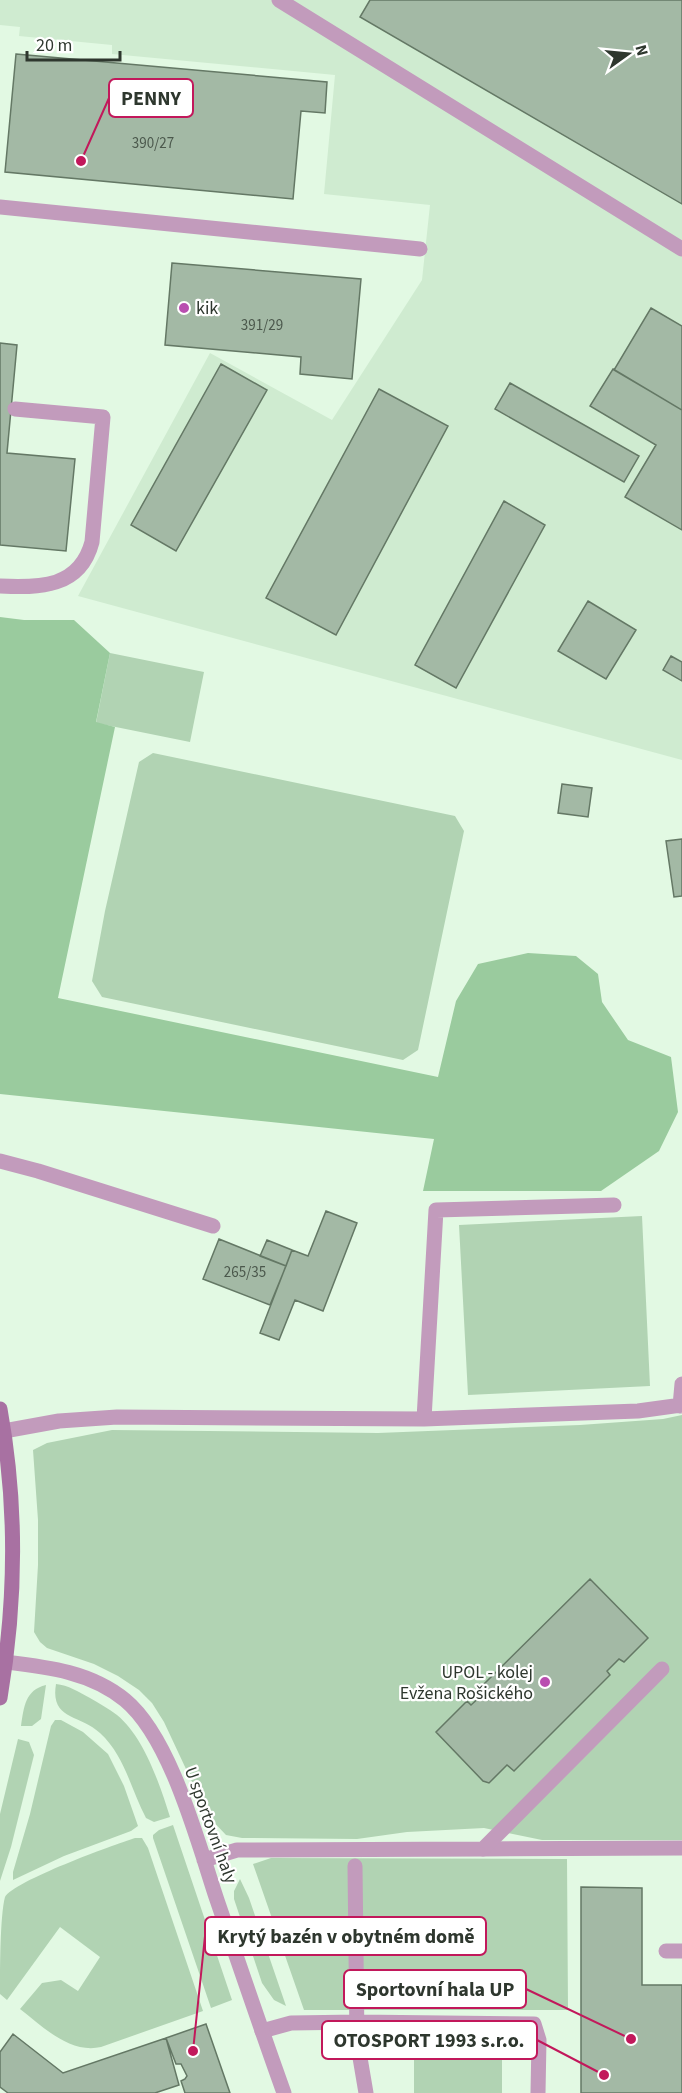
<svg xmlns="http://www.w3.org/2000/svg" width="682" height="2093" font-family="'Source Sans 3',sans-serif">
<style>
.built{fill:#cfebd0}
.green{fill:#b1d3b3}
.forest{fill:#9acb9e}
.building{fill:#a3b9a5;stroke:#647865;stroke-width:1.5}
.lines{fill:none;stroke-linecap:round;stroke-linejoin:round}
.lane{stroke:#c29bbc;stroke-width:15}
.street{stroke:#c29bbc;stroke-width:15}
.secondary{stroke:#a871a2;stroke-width:15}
.poi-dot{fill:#b94eb0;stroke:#fff;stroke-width:2}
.labels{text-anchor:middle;stroke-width:4.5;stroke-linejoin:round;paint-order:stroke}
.number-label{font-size:15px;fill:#4b584c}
.poi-label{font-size:18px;fill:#2e372e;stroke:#fff;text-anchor:start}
.street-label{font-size:18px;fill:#2e372e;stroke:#fff}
.leader{fill:none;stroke:#c2185b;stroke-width:2}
.callout-dot{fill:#c2185b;stroke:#fff;stroke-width:2}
.callout{fill:#fff;stroke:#c2185b;stroke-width:2}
.callout-label{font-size:20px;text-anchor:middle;font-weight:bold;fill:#2e372e}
</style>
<rect width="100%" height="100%" fill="#e2f9e3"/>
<path class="built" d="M0 0H682V760L78 596 210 353 332 420 422 280 430 205 324 194 335 75 112 54V45L19 36 20 27 0 25Z"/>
<path class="green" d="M110 653 204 672 190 742 96 723Z
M153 753 455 816 464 831 418 1050 403 1060 102 997 92 981 105 911 139 762Z
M642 1216 650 1386 468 1395 459 1225Z
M682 1415V1840H542L484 1828 407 1832 357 1839 242 1838 226 1835 208 1816 164 1722 152 1703 139 1690 118 1676 94 1664 47 1648 40 1642 34 1632 38 1565V1520L33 1450 47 1443 112 1430 378 1433 580 1425 663 1419Z
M56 1684C68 1685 79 1692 90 1698 99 1703 109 1709 117 1715 144 1737 160 1785 170 1817L154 1822 146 1818C131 1790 125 1756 100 1733 79 1714 50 1720 56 1684Z
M46 1685 41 1719 32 1726H21C24 1707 25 1690 46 1685Z
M55 1720H61L83 1732 108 1754 124 1786 138 1826 131 1831 64 1856 13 1880V1872L30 1814 51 1726Z
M18 1739 29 1742 34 1755 11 1847 0 1881V1814Z
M173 1825 232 2000 211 2008 153 1838V1835L159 1830Z
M135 1838H142L148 1848 203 2011 101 2047C70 2054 43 2027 20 2009L42 1983 61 1980 78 1991 100 1957 60 1927 7 2000 0 1994C0 1972 0 1915 5 1897 14 1881 113 1845 135 1838Z
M271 1858 567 1859 568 2010H304L253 1864Z
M240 1879 249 1898 286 2006 274 2000 262 1983 234 1899V1891Z
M414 2045H502V2093H414Z"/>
<path class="forest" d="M0 617 24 620H74L110 653 96 722 115 727 58 998 438 1077 456 1001 478 964 528 953 576 956 598 974 602 1002 628 1040 671 1057 678 1112 659 1151 601 1191H423L434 1139 0 1094Z"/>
<path class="building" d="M370 0H682V204L360 17Z
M16 54 327 82 325 113 301 111 293 199 5 172Z
M172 263 361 279 352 379 300 374 301 357 165 345Z
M651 308 682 326V410L614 370Z
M0 343 17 345 7 453 75 459 66 551 0 545Z
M221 364 267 390 176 551 131 525Z
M613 369 682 410V530L625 497 656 445 590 406Z
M510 383 639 456 624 482 495 409Z
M379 389 448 426 336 635 266 598Z
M504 501 545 525 456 688 415 665Z
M588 601 636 630 606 679 558 651Z
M671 656 682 662V681L663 670Z
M562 784 592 788 588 817 558 813Z
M682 839V896L674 897 666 841Z
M326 1211 357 1223 323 1311 295 1300 279 1340 260 1333 292 1250 308 1256Z
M219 1239 286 1266 270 1305 203 1279Z
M267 1240 292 1250 286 1266 260 1256Z
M590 1579 648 1638 624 1662 619 1659 607 1671 610 1675 514 1771 507 1765 489 1783 483 1781 436 1732 467 1701 471 1705 483 1694 480 1688Z
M581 1887 642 1888V1985H682V2093H581Z
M206 2024 230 2093H185L181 2081 185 2079 187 2076 181 2064H176L166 2038Z
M13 2034 63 2073 166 2038 179 2085 155 2093H8L0 2087V2052Z"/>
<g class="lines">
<path class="lane" d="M279 0 682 249
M0 207 420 249
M0 586C39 588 80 588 92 542L103 417 15 409
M0 1161 38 1171 213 1226
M680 1406 682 1384
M424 1419 436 1210 614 1205
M4 1431 59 1421 117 1417 424 1419 638 1411 682 1405
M483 1849 682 1848
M355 1866 357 2040 366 2093
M666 1951H682
M262 2031 291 2023 357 2022 534 2024 539 2040 538 2093"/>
<path class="street" d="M6 1662C48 1667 91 1672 125 1700 171 1738 198 1843 217 1900 239 1964 261 2029 284 2093
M204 1860 237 1850 483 1849 662 1669"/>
<path class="secondary" d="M0 1409C17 1503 16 1603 0 1698"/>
</g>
<g class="poi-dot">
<circle cx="184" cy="308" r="6"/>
<circle cx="545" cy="1682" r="6"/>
</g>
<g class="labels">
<g class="number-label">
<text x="153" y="148">390/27</text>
<text x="262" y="330">391/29</text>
<text x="245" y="1277">265/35</text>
</g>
<g class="poi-label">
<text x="196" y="314">kik</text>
<text x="533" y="1678" text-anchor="end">UPOL - kolej<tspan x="533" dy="21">Evžena Rošického</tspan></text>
</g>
<g class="street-label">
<text transform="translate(211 1825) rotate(70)" y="6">U sportovní haly</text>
</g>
</g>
<path class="leader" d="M81 161L109 98M193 2051L205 1936M631 2039L526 1989M604 2075L537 2040"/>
<g class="callout-dot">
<circle cx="81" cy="161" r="6"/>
<circle cx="193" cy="2051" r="6"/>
<circle cx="631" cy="2039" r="6"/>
<circle cx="604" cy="2075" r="6"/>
</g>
<g class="callout">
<rect x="109" y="79" width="84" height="38" rx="6"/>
<rect x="205" y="1917" width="281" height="38" rx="6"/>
<rect x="344" y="1970" width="182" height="38" rx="6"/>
<rect x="322" y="2021" width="215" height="38" rx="6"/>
</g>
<g class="callout-label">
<text x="151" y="105">PENNY</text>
<text x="346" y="1943">Krytý bazén v obytném domě</text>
<text x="435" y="1996">Sportovní hala UP</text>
<text x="429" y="2047">OTOSPORT 1993 s.r.o.</text>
</g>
<g transform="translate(628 54) rotate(75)" stroke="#ffffff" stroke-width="4.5" paint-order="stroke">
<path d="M0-4.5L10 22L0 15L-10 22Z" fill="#2e372e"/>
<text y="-9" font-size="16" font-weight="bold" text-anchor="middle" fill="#2e372e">N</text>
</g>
<path d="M27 51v9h93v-9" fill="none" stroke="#2e372e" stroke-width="3"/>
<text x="36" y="51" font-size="18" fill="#2e372e" stroke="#ffffff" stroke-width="4.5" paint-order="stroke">20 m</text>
</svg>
